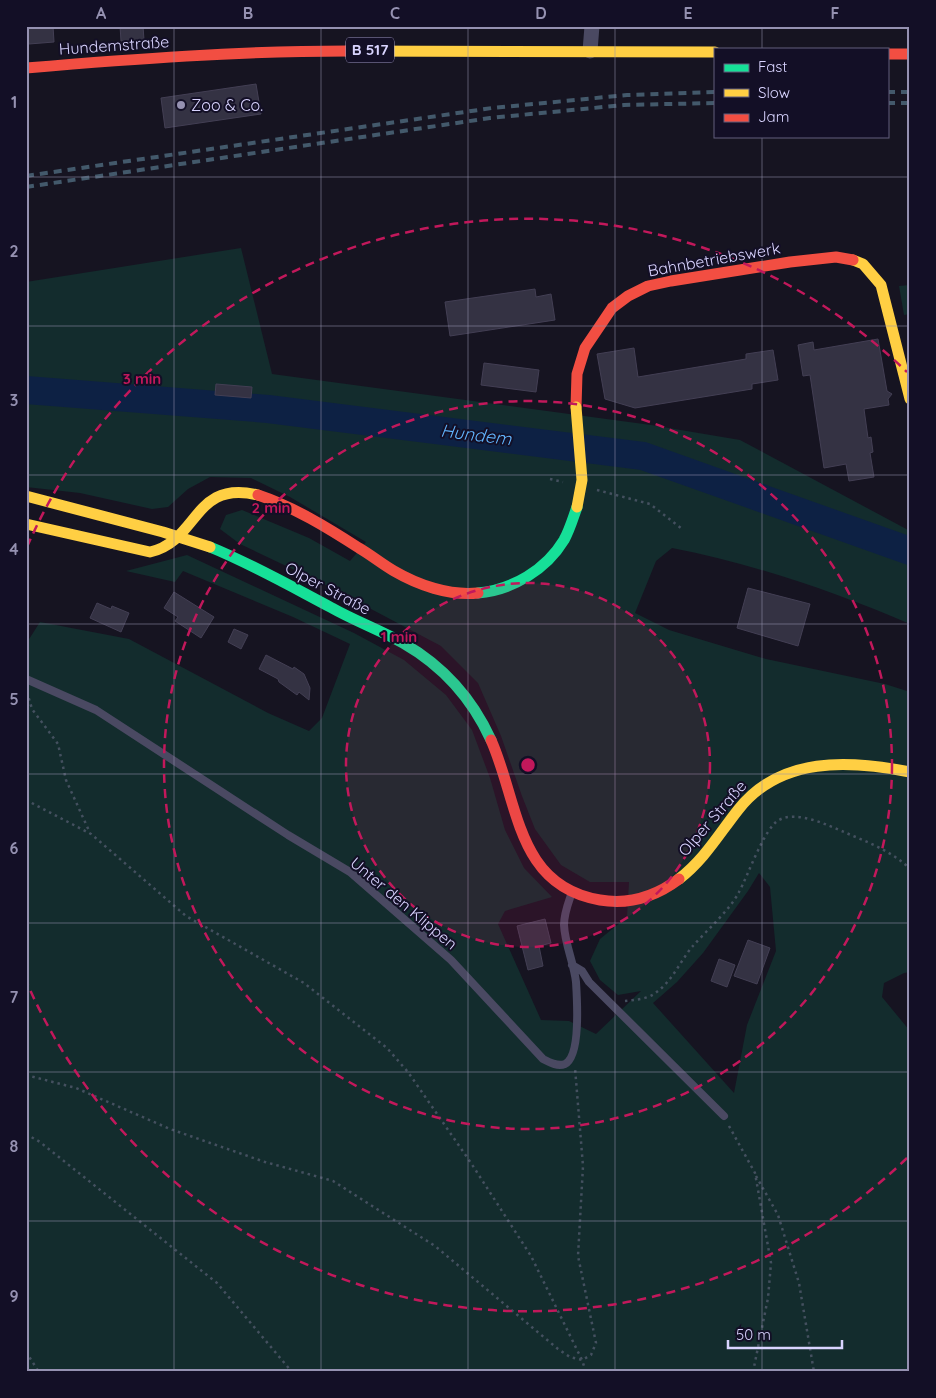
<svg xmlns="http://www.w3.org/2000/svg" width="936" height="1398" font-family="Quicksand,sans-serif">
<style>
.green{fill:#132c2d;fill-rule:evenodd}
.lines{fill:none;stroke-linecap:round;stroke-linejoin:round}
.river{stroke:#0d2144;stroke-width:28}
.building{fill:#343243;stroke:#433f54}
.path{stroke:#44505f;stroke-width:2.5;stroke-dasharray:2.5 4;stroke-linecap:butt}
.lane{stroke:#4a4962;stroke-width:8}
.street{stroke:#4a4962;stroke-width:15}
.fast{stroke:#16e098;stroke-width:11}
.slow{stroke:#ffcf43;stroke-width:11}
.jam{stroke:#f24e42;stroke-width:11}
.rail{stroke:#43596b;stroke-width:4;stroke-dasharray:8 6;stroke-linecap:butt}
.slow-bridge{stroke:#ffcf43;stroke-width:11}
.grid{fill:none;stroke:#9591b1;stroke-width:1;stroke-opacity:0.55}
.ring{fill:none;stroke:#c2185b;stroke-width:2.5;stroke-dasharray:9 6}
.poi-dot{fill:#9591b1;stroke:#130f26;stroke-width:2}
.labels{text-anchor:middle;stroke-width:4;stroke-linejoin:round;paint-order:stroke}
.shield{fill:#130f26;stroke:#9e99be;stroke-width:1}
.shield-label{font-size:15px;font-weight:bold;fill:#d9d4ff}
.street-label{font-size:16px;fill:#d9d4ff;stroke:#130f26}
.poi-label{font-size:16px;fill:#d9d4ff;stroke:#130f26;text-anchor:start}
.water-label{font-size:18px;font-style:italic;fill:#62b6ff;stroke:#130f26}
.centre{fill:#c2185b;stroke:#130f26;stroke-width:2.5}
.ring-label{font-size:15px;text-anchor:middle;font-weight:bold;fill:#c2185b;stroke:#130f26;stroke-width:4;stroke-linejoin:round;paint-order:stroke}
.neatline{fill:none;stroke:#9591b1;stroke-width:2}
.grid-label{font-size:16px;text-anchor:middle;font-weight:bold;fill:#9591b1}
</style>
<rect width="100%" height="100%" fill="#161421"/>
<path class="green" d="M241 248 272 374 651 425 740 440 910 531V624C833 591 754 564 672 548L656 561 635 613 669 630 766 659 885 684 910 692V972L904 973 884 983 882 997 910 1031V1372H26V644L40 622 129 639 268 713 309 731 322 718 350 644 293 617 183 571 175 582 126 571 187 555 354 633 404 660 446 695 472 730 490 778 505 830 524 868 552 897 505 911 498 924 541 1020 569 1021 596 1034 641 991 618 995 600 980 590 961 600 939 627 917 629 882H590L561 865 535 829 522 796 501 736 478 683 441 646 320 582 240 544 220 529 226 515 242 510 309 538 350 561 366 542 290 497 251 478 210 477 188 489 168 507 152 509 80 493 26 487V282ZM759 873 770 887 776 951 747 1025 734 1093 653 1003 677 982 703 953 748 891Z
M910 285V314L904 315 899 286Z"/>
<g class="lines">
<path class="river" d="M26 390 268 409 643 456 910 551"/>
</g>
<path class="building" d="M27 26H53L54 42 29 44Z
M120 26H143L144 40 121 41Z
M256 84 261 114 165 128 161 98Z
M535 289 536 297 551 294 555 320 450 336 445 302Z
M878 339 887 391 892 394 888 399 889 405 864 409 868 438 871 437 873 452 870 453 874 477 849 481 846 464 824 468 810 375 803 376 798 345 813 342 814 350Z
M634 348 638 377 746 359V354L773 350 778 380 752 384V389L635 408 605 399 597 354Z
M484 363 539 370 536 392 481 385Z
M216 384 252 387 251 398 215 395Z
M748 588 810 604 798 646 737 628Z
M174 592 214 617 201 638 175 621 178 617 164 608Z
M97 603 111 609 112 606 129 613 121 632 90 618Z
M234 629 248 635 241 649 228 642Z
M266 655 293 669 294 667 304 674 310 688 309 700 299 692 297 695 279 682 278 679 259 669Z
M545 919 551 943 539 946 543 966 528 970 517 926Z
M748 940 770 948 757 984 734 976Z
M719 959 735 965 727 987 711 981Z"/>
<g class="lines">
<path class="path" d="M550 479 563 482
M597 490 650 504 681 528
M27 692 32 709 58 744 66 780 90 833
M26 800 91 834 186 916 304 983 387 1048 408 1072 471 1163 531 1256 582 1360 586 1372
M625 1001C634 1000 647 999 654 994 672 982 679 963 692 947 706 931 730 910 739 892 748 876 764 828 779 820 797 810 827 825 844 832 867 842 892 851 910 869
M26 1075 76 1088 170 1129 265 1162 333 1181 435 1246 558 1349 570 1357 582 1360 591 1355 596 1343 578 1256 583 1166 575 1068
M729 1126 755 1173 771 1263 768 1298 753 1372
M26 1134 40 1142 217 1283 292 1372
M756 1176 778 1215 799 1283 814 1372
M26 1352 39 1372"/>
<path class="lane" d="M26 679 96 710 288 835 350 872 451 960 543 1059C549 1062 557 1067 565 1064 581 1056 577 998 576 982 574 963 565 945 564 925 564 913 568 904 572 892
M572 965 582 971 589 982 724 1116"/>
<path class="street" d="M590 51 592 26"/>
<path class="fast" d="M210 547C252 564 292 587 332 608 355 621 380 630 403 643 443 666 472 698 491 740
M478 593C512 590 546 570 564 540 570 529 573 518 577 507"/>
<path class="slow" d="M347 51 715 52
M853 260 863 264 881 285 910 399
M26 496 163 532 210 547
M26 524 150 552C199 541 193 479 258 495
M679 879C704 860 719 834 738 810 780 756 849 760 910 772"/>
<path class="jam" d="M887 54H910
M26 68C133 59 240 51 347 51
M576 407 577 374 585 348 612 308 628 296 648 286 671 281 790 262 836 257 853 260
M258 495C294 507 328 528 359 548 371 555 382 564 394 571 418 585 449 596 478 593
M491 740C519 803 516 886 600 900 630 905 655 897 679 879"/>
<path class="rail" d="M887 92H910
M887 103H910
M26 176 492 108 627 95 715 92
M26 187 490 118 624 105 715 103"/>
<path class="slow-bridge" d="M576 407 582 480 577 507"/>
</g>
<path class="grid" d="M174 26V1372M321 26V1372M468 26V1372M615 26V1372M762 26V49M762 136V1372M26 177H910M26 326H910M26 475H910M26 624H910M26 774H910M26 923H910M26 1072H910M26 1221H910"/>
<circle cx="528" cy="765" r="182" fill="#c2185b" fill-opacity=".12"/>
<g class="ring">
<circle cx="528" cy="765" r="182"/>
<circle cx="528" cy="765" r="364"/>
<path d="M907 1158A546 546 0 0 1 27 983M27 547A546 546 0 0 1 907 372"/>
</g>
<circle class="poi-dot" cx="181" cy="105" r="5"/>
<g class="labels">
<rect class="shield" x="346" y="37.5" width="48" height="25" rx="4"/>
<g class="shield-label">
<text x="370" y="55">B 517</text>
</g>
<g class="street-label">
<text transform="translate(114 45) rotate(-4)" y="6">Hundemstraße</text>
<text transform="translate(714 259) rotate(-10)" y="6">Bahnbetriebswerk</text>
<text transform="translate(328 588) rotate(28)" y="6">Olper Straße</text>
<text transform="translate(712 818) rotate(-49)" y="6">Olper Straße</text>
<text transform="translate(404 903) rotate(40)" y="6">Unter den Klippen</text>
</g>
<g class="poi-label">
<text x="191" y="111">Zoo &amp; Co.</text>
</g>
<g class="water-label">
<text transform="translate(476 435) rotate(7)" y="6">Hundem</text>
</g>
</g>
<circle cx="528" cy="765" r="8" class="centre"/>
<g class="ring-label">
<text x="142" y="384">3 min</text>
<text x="271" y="513">2 min</text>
<text x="399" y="642">1 min</text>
</g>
<rect width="936" height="1398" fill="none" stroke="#130f26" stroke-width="55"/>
<rect x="714" y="48" width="175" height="90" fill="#130f26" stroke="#625e7d"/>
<rect x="724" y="64" width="25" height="8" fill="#16e098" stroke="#625e7d"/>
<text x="758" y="72" font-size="15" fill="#d9d4ff">Fast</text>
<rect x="724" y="89" width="25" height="8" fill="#ffcf43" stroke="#625e7d"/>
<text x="758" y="98" font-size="15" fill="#d9d4ff">Slow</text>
<rect x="724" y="114" width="25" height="8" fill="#f24e42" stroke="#625e7d"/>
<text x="758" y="122" font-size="15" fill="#d9d4ff">Jam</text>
<path d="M728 1340v8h114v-8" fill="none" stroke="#d9d4ff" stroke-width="2.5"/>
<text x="736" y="1340" font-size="15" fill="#d9d4ff" stroke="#130f26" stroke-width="4" paint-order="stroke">50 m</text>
<rect x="28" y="28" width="880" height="1342" class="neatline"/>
<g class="grid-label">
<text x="101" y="19">A</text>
<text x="248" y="19">B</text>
<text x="395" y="19">C</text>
<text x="541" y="19">D</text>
<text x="688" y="19">E</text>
<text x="835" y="19">F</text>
<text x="14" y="108">1</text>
<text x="14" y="257">2</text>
<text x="14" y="406">3</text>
<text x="14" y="555">4</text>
<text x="14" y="705">5</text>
<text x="14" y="854">6</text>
<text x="14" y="1003">7</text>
<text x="14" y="1152">8</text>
<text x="14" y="1302">9</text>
</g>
</svg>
